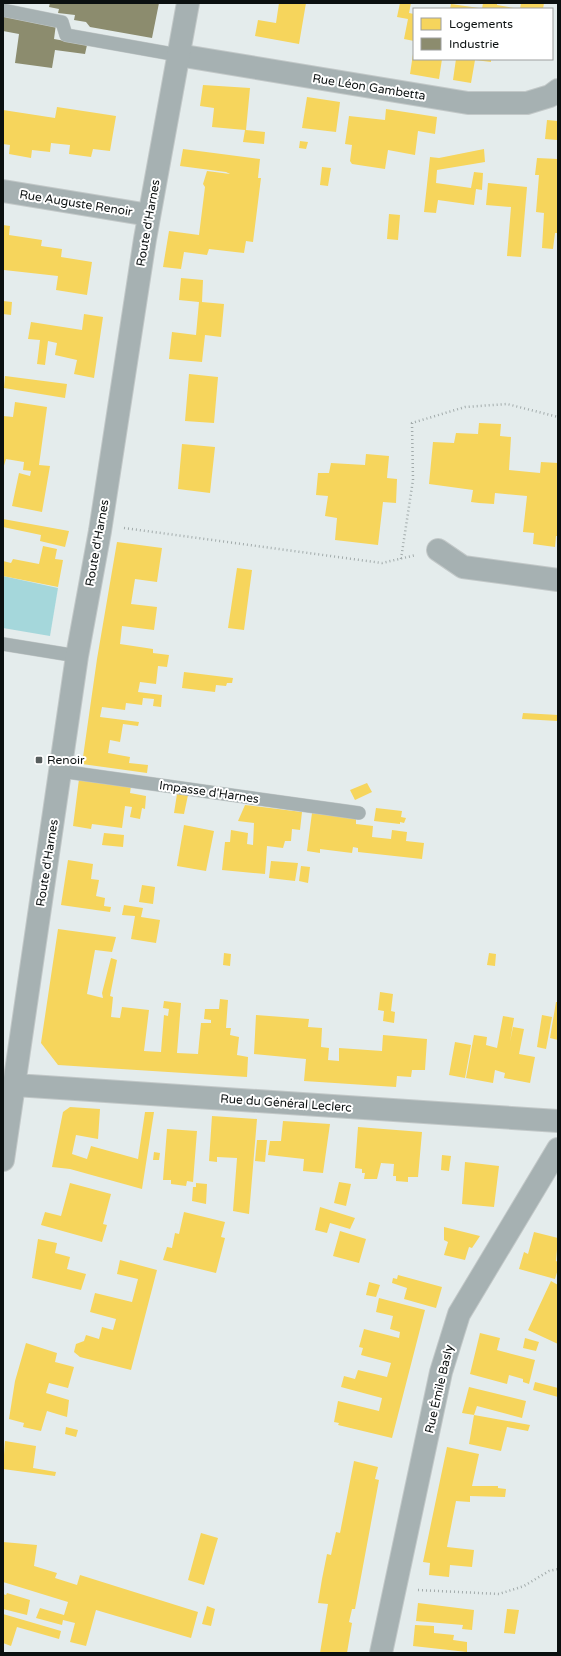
<svg xmlns="http://www.w3.org/2000/svg" width="561" height="1656" font-family="'Varela Round',sans-serif">
<style>
.forest{fill:#a5d7db}
.homes{fill:#f6d55c}
.industry{fill:#8c8c6e}
.lines{fill:none;stroke-linecap:round;stroke-linejoin:round}
.service-casing{stroke:#c2c8c8;stroke-width:14}
.minor-casing{stroke:#c2c8c8;stroke-width:24}
.tertiary-casing{stroke:#c2c8c8;stroke-width:24}
.path{stroke:#a2abab;stroke-width:2.5;stroke-dasharray:1 3;stroke-linecap:butt}
.service{stroke:#a6b1b2;stroke-width:13}
.minor{stroke:#a6b1b2;stroke-width:22}
.tertiary{stroke:#a6b1b2;stroke-width:22}
.poi-dot{fill:#575d5d;stroke:#fff;stroke-width:1.5}
.labels{text-anchor:middle;stroke-width:4;stroke-linejoin:round;paint-order:stroke}
.street-label{font-size:12px;fill:#0b1010;stroke:#fff}
.poi-label{font-size:12px;fill:#0b1010;stroke:#fff;text-anchor:start}
</style>
<rect width="100%" height="100%" fill="#e4ecec"/>
<path class="forest" d="M3 576 58 588 50 636 3 628Z"/>
<path class="homes" d="M279 3H306L299 44 255 36 258 20 276 23Z
M400 3H411L409 13 414 14V41L404 39 408 19 397 17Z
M483 3H497V5L519 9H482Z
M521 3H544L543 9H520Z
M451 4 479 8V9H450Z
M413 54 414 59H442L439 79 410 74Z
M456 59H491V62L475 60 471 83 453 80Z
M203 85 250 88 246 130 265 132 264 144 243 142 245 130 212 127 214 108 200 106Z
M307 97 340 102 336 132 302 128Z
M57 107 116 116 110 151 93 149 91 157 69 154 70 145 51 143 50 152 32 150 31 158 9 154 10 145 3 144V110L55 118Z
M386 109 437 117 435 134 418 131 415 155 388 150 385 169 352 164 350 161 352 145 345 144 349 116 385 120Z
M547 120 558 121 557 140 545 139Z
M300 141 308 142 306 149 299 148Z
M183 149 260 159 258 178H261L253 242 246 241 244 253 209 249 207 255 184 252 181 269 163 267 169 231 199 235 205 187 203 184 207 171 230 174 226 172 180 166Z
M484 149 485 162 437 170 436 183 471 188 474 172 483 173 482 190 476 189 474 205 438 200 436 213 424 212 430 157 439 158Z
M537 158 558 159V233H555L553 249 542 248 544 213 536 212 539 175H535Z
M322 167 331 168 328 186 320 185Z
M488 183 527 187 521 257 507 256 511 207 486 205Z
M389 214 400 215 398 240 387 239Z
M3 225 10 226 9 235 42 240 41 246 62 249 61 257 92 262 87 295 56 290 58 276 4 270Z
M181 278 203 280 202 302 224 304 221 337 205 335 202 362 169 359 172 332 196 335 199 302 179 300Z
M3 301 12 302 11 315 3 314Z
M84 314 103 317 94 378 74 374 77 360 55 355 57 343 48 341 45 365 37 364 40 340 28 339 31 322 82 330Z
M189 374 218 377 214 423 185 421Z
M5 376 67 384 65 398 4 388Z
M15 402 47 407 39 465 50 466 42 512 12 506 19 473 30 476 31 471 23 470 24 462 6 459 3 469V416L13 417Z
M479 423 501 424 500 436 511 437 509 470 540 473 541 462 558 463V536H556L555 547 533 544 534 533 523 532 527 496 495 493 494 504 479 503 471 502 473 490 429 484 433 442 454 443 456 433 478 434Z
M182 444 215 447 210 493 178 489Z
M366 454 389 456 387 478 397 479 396 503 383 502 378 545 335 540 337 518 325 516 328 496 316 495 318 473H329L331 463 365 465Z
M3 519 69 531 65 547 40 541 41 535 3 527Z
M117 542 162 548 157 582 135 579 131 604 157 607 154 630 122 626 120 644 153 649V653L169 655 167 667 158 666 156 684 140 682 138 692 162 695 161 707 153 706 154 699 143 698 142 705 126 703 125 710 102 707 100 717 139 722 138 726 123 724 120 742 110 740 108 753 130 757 129 763 148 765 147 773 82 764 97 659Z
M43 546 57 549 55 559 63 560 58 587 3 576V561L11 563 13 559 39 564Z
M237 568 252 570 244 630 228 628Z
M184 672 233 678 232 683H227L226 686 216 685 215 692 182 688Z
M523 713 558 715V721L522 719Z
M79 779 131 786 130 793 146 796 145 809 142 808 140 819 130 817 132 807 125 806 122 828 92 824 91 829 73 826Z
M367 783 372 792 355 800 350 790Z
M177 794 188 795 184 814 174 813Z
M245 805 302 812 300 830 292 829 291 841H285L283 848 267 846 265 874 222 870 225 842H230L231 830 248 833 247 844 253 845 254 823 238 821Z
M376 808 402 811 401 817 406 818 404 823 400 822V824L374 821Z
M312 813 356 819V824L373 826 372 837 391 839 392 830 407 832 406 841 424 843 422 859 358 852V848L353 847 352 853 320 849V853L307 851Z
M184 825 214 831 206 871 177 866Z
M104 833 124 835 123 847 102 845Z
M68 860 93 864 91 879 99 880 96 896 105 898 104 906 111 907 110 912 61 905Z
M271 861 298 863 295 881 269 878Z
M301 866 310 867 308 883 299 881Z
M142 885 155 887 153 904 139 902Z
M124 905 143 908 141 917 160 920 156 943 131 939 135 916 122 915Z
M58 929 116 937 112 952 95 950 87 994 103 998 102 993 111 958 117 960 110 996 113 997 111 1017 120 1018 122 1007 149 1010 144 1051 161 1052 164 1015 168 1016 169 1009 163 1008 164 1001 181 1003 177 1053 198 1054 201 1023H211V1020L204 1019 205 1009H219L220 999 228 1000 226 1028H231L230 1035 239 1037 237 1055 248 1057 247 1077 58 1065 41 1043Z
M224 953 231 954 230 966 223 965Z
M489 953 496 954 495 966 487 965Z
M380 992 393 994 391 1011 395 1012 394 1023 383 1021 384 1011 378 1010Z
M556 1002H558V1040L550 1038Z
M256 1015 309 1019 308 1027 322 1028 321 1047 329 1048 328 1060 339 1061V1048L382 1051 383 1035 427 1039 425 1070H412L411 1077 397 1076 396 1087 304 1081 306 1059 254 1054Z
M542 1015 552 1017 546 1049 537 1047Z
M503 1016 514 1018 510 1042 513 1027 524 1029 519 1054 535 1057 530 1083 504 1078 505 1073 495 1070 493 1083 466 1078 474 1035 487 1037 486 1045 497 1048Z
M455 1042 471 1045 465 1078 449 1075Z
M70 1107 100 1109 98 1139 76 1135 72 1154 87 1159 91 1146 138 1159 145 1112H154L142 1189 70 1169 52 1167 63 1112Z
M212 1116 257 1119 249 1214 233 1211 237 1158 217 1157V1162L209 1161Z
M283 1121 330 1124 323 1173 303 1171 304 1159 268 1155 270 1141H281Z
M358 1127 422 1132 418 1177H408V1182L396 1181V1176H393L394 1164 381 1163 377 1179H364L365 1173H362V1169L355 1168Z
M167 1129 197 1131 193 1182 187 1181 186 1186 171 1184V1180H163Z
M257 1140H267L265 1162 255 1161Z
M154 1152 160 1153 159 1160H153Z
M442 1155 451 1156 449 1171 441 1170Z
M465 1162 499 1166 494 1207 462 1204Z
M339 1182 351 1184 346 1206 334 1203Z
M70 1183 111 1194 103 1224 107 1225 102 1242 41 1225 45 1212 61 1216Z
M196 1183 207 1184 206 1204 192 1201 193 1187H196Z
M320 1207 355 1218 350 1229 330 1223 327 1233 315 1230Z
M184 1212 225 1222 221 1237 225 1238 216 1273 163 1260 167 1247 172 1248 175 1233 179 1234Z
M444 1227 480 1236 472 1248 469 1247 465 1260 444 1255 448 1242 444 1240Z
M340 1231 366 1239 359 1263 333 1256Z
M534 1232 558 1238 556 1261 558 1262V1269L555 1279 519 1269 524 1252 528 1254Z
M38 1239 57 1243 55 1253 70 1257 67 1269 86 1274 81 1290 32 1278Z
M120 1260 157 1270 131 1370 80 1357 74 1352 76 1344 84 1341 86 1335 99 1339 102 1327 113 1330 116 1319 90 1312 95 1293 132 1302 138 1279 117 1274Z
M398 1275 442 1287 436 1308 404 1299 407 1288 392 1283 393 1278 397 1279Z
M551 1281 558 1285V1344L528 1330Z
M369 1282 380 1285 376 1297 366 1295Z
M379 1298 425 1310 392 1438 338 1425 339 1423 334 1422 338 1401 379 1411 382 1398 341 1387 344 1376 355 1379 358 1370 387 1377 391 1363 361 1355 363 1348 359 1347 364 1329 399 1338 400 1332 390 1329 393 1316 376 1312Z
M480 1333 500 1338 497 1350 535 1360 529 1384 523 1382V1379L509 1375 507 1384 470 1374Z
M525 1338 539 1342 536 1351 523 1348Z
M26 1343 57 1353 55 1362 74 1367 68 1388 49 1383 46 1393 69 1400 67 1417 47 1411 41 1431 23 1427 24 1423 9 1419 15 1381Z
M535 1382 558 1388V1397L533 1390Z
M469 1387 526 1401 522 1418 477 1406 474 1415 462 1413Z
M474 1415 530 1425 528 1431 507 1427 501 1451 469 1444Z
M66 1427 78 1430 76 1437 65 1434Z
M5 1441 36 1446 33 1468 56 1472 55 1476 3 1469Z
M447 1447 479 1454 472 1486H498V1488L506 1489 505 1497 470 1496V1502L456 1501 447 1547 474 1550 472 1567 450 1565 449 1577 429 1575 430 1563 423 1562Z
M354 1461 378 1467 375 1479 379 1480 355 1609H352L349 1622 352 1623 347 1653H320L328 1604 318 1603 322 1579 327 1554 331 1555 336 1532 340 1533Z
M201 1533 218 1538 204 1585 188 1580Z
M3 1542 37 1545 34 1566 57 1573 55 1578 77 1585 80 1575 198 1612 191 1638 96 1610 86 1646 70 1642 75 1623 63 1620 62 1625 36 1618 40 1608 64 1615 68 1602 3 1582Z
M7 1593 30 1600 27 1615 3 1609V1594L6 1595Z
M418 1603 474 1610 472 1630 462 1629 463 1625 416 1621Z
M207 1606 215 1609 211 1626 202 1624Z
M507 1609 519 1610 515 1634 504 1633Z
M3 1614 61 1631 59 1639 17 1627 11 1646 3 1643Z
M415 1625 434 1626V1633L454 1635 453 1640 467 1642V1652L413 1646Z"/>
<path class="industry" d="M50 3H159L152 38 90 27 86 22 74 20 75 15 58 13 59 9 49 7Z
M3 16 56 24 54 39 87 45 85 54 55 50 52 68 15 63 19 34 3 31Z"/>
<g class="lines">
<g class="service-casing">
<path id="service" d="M3 10 62 22 66 35 178 55
M3 644 77 656
M60 771 359 813"/>
</g>
<g class="minor-casing">
<path id="minor" d="M178 55 468 103H527L550 96 558 90
M3 191 149 215
M438 550 463 567 558 580
M381 1653 441 1372 459 1314 558 1149"/>
</g>
<g class="tertiary-casing">
<path id="tertiary" d="M15 1085 558 1121
M3 1160 77 656 100 531 145 239 188 3"/>
</g>
<path class="path" d="M124 528 382 563 416 555
M401 559 413 480 412 423 465 407 507 404 558 417
M418 1590 499 1594 524 1586 549 1571 558 1569"/>
<use href="#service" class="service"/>
<use href="#minor" class="minor"/>
<use href="#tertiary" class="tertiary"/>
</g>
<rect class="poi-dot" x="35" y="756" width="8" height="8" rx="2"/>
<g class="labels">
<g class="street-label">
<text transform="translate(369 87) rotate(9)" y="4">Rue Léon Gambetta</text>
<text transform="translate(76 203) rotate(9)" y="4">Rue Auguste Renoir</text>
<text transform="translate(148 223) rotate(-80)" y="4">Route d'Harnes</text>
<text transform="translate(97 543) rotate(-80)" y="4">Route d'Harnes</text>
<text transform="translate(209 792) rotate(8)" y="4">Impasse d'Harnes</text>
<text transform="translate(47 863) rotate(-81)" y="4">Route d'Harnes</text>
<text transform="translate(286 1103) rotate(4)" y="4">Rue du Général Leclerc</text>
<text transform="translate(439 1389) rotate(-77)" y="4">Rue Émile Basly</text>
</g>
<g class="poi-label">
<text x="47" y="764">Renoir</text>
</g>
</g>
<rect width="561" height="1656" fill="none" stroke="#0b1010" stroke-width="8"/>
<rect x="413" y="8" width="140" height="52" fill="#ffffff" stroke="#9d9f9f"/>
<rect x="421" y="18" width="20" height="12" fill="#f6d55c" stroke="#9d9f9f"/>
<text x="449" y="28" font-size="12" fill="#0b1010">Logements</text>
<rect x="421" y="38" width="20" height="12" fill="#8c8c6e" stroke="#9d9f9f"/>
<text x="449" y="48" font-size="12" fill="#0b1010">Industrie</text>
</svg>
